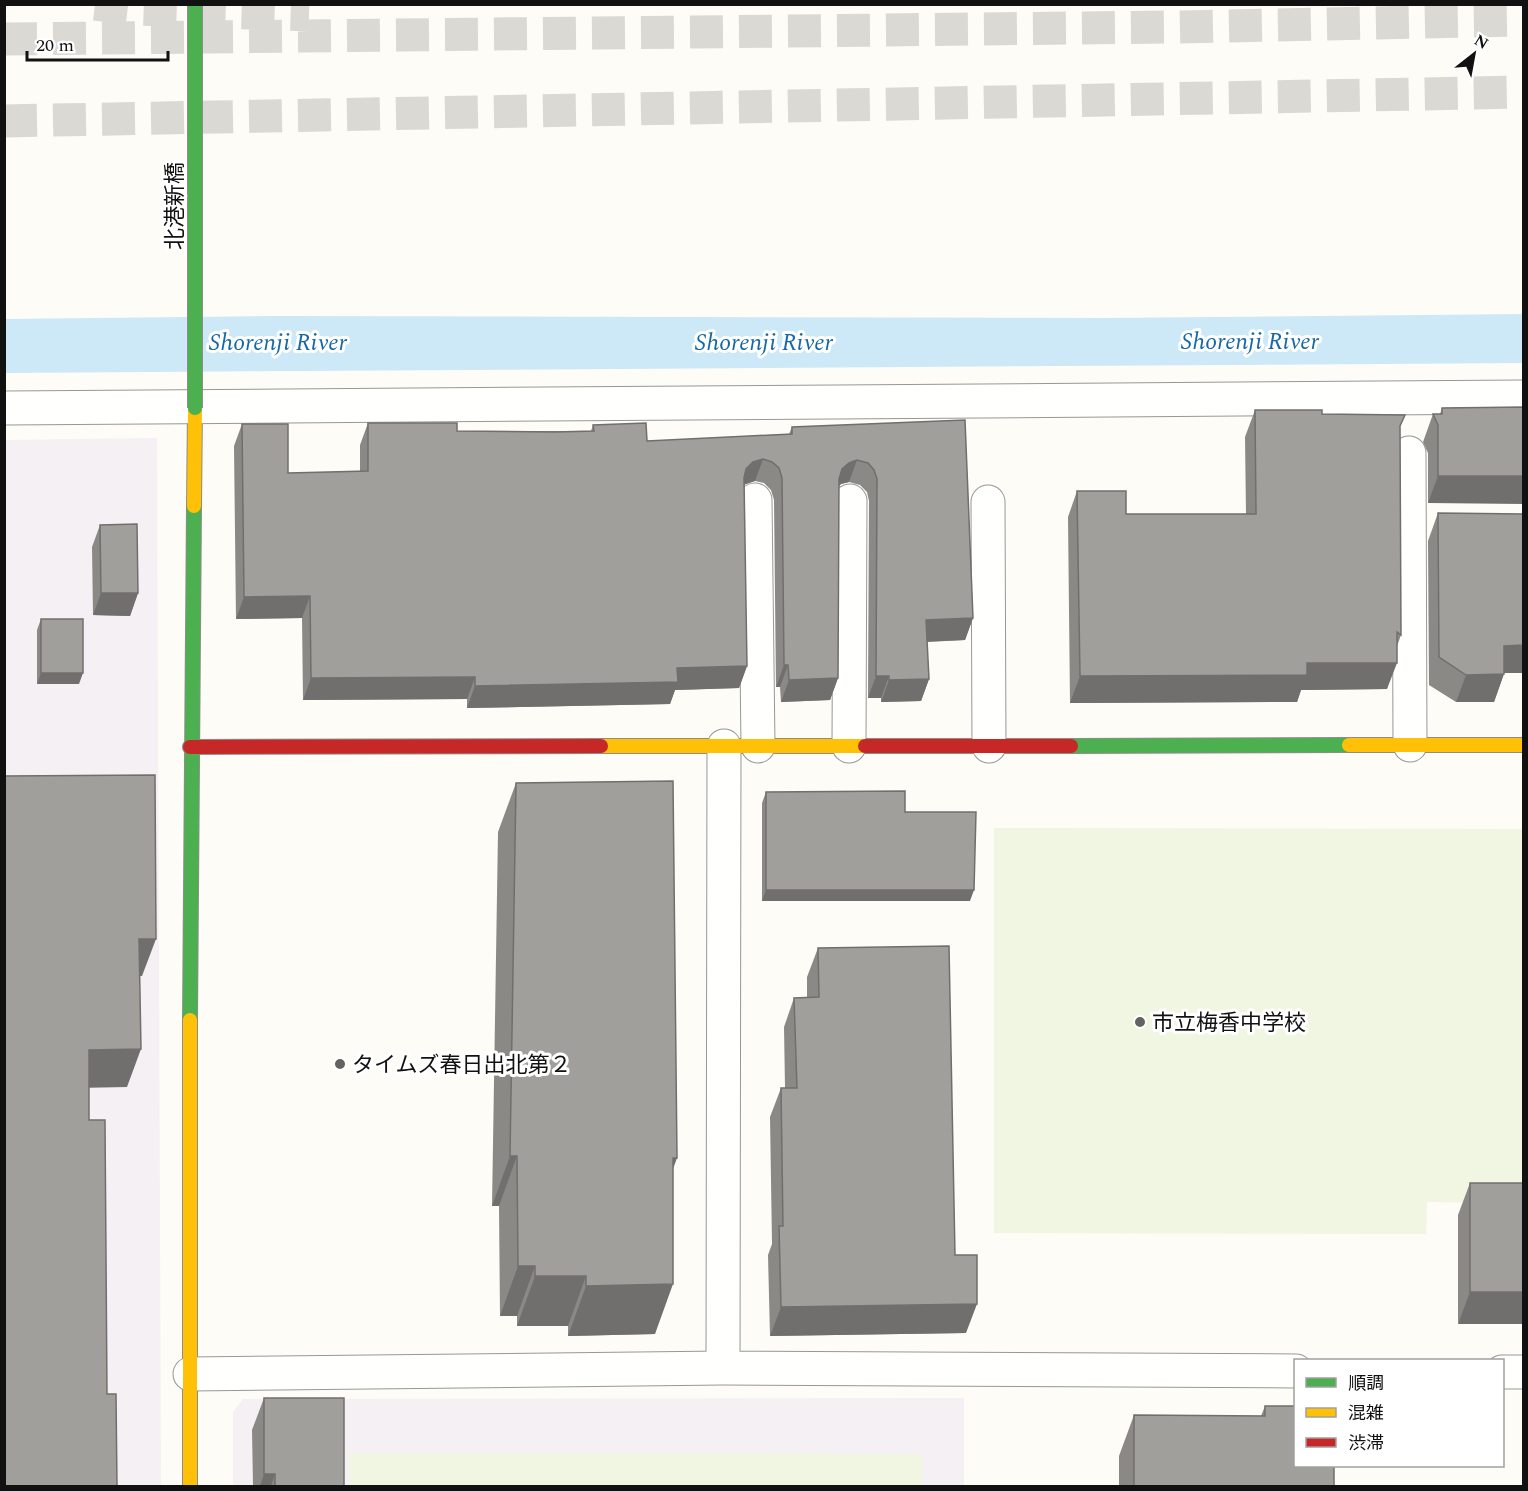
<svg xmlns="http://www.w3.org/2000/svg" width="1528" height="1491" font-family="Spectral,'Noto Sans JP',serif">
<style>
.industrial{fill:#f5f0f3}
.pitch{fill:#f0f6e1}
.water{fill:#cde8f7}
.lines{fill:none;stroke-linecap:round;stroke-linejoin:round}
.highway-tunnel{stroke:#dad9d4;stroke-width:33;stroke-dasharray:33 16;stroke-linecap:butt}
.street-casing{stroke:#979795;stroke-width:35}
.fast-casing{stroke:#8e8d8b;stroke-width:16}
.slow-casing{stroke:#8e8d8b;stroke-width:16}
.jam-casing{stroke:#8e8d8b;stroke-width:16}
.street{stroke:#fffffe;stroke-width:33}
.fast{stroke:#4caf50;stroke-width:14}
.slow{stroke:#ffc107;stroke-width:14}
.jam{stroke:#c62828;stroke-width:14}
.fast-bridge-casing{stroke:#8e8d8b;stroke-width:16;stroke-linecap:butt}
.fast-bridge{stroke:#4caf50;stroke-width:14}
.wall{fill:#8a8986}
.shaded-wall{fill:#716f6d}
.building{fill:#a19f9c;stroke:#716f6d;stroke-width:1.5}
.poi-dot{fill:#646362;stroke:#fff;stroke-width:2}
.labels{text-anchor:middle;stroke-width:6;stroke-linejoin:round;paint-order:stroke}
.street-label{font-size:22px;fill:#111;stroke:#fff}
.poi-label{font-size:22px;fill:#111;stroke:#fff;text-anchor:start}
.water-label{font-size:24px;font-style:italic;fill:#1768a6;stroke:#fff}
</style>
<rect width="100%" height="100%" fill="#fdfcf7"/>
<path class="industrial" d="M157 438 161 1486H5L4 440Z
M964 1398V1486H233V1412L243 1399Z"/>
<path class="pitch" d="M994 828 1523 829V1203L1427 1202 1426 1234 994 1233Z
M349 1453 922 1454V1486H350Z"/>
<path class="water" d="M1523 314 1524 363 5 373 4 319 277 316 1104 318Z"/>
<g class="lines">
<path class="highway-tunnel" d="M95 4 137 9 309 15
M4 39 1175 27 1524 20
M4 121 1524 92"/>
<g class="street-casing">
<path id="street" d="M4 408 1524 397
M1409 453 1410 745
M755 500 758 746
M988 502 989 746
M849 746 850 501
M723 1368 724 746
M1502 1372H1524
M190 1374 723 1368 1296 1371"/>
</g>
<g class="fast-casing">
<path id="fast" d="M1071 746 1349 745
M190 1020 194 506"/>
</g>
<g class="slow-casing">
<path id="slow" d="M194 506 195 408
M1349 745H1524
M601 746H865
M190 1020V1486"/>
</g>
<g class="jam-casing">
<path id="jam" d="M865 746H1071
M190 747 601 746"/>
</g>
<use href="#street" class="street"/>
<use href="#fast" class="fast"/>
<use href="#slow" class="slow"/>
<use href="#jam" class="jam"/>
<g class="fast-bridge-casing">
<path id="fast-bridge" d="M195 4V408"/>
</g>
<use href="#fast-bridge" class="fast-bridge"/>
</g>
<path class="wall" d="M1524 407 1428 503V453L1423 442 1433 414H1440L1442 408Z
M1255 410 1322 414 1400 427 1401 635 1397 646 1387 689 1301 690 1297 702 1070 703 1068 517 1077 491 1126 514H1246L1245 437Z
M965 420 973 618 965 640 927 642 929 679 921 701 881 702V698H868L869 501 867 492 860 485 849 482 841 484 839 486 838 678 830 700 781 702 780 687H776L774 500 771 490 764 483 755 481 744 485 747 666 739 688 675 690 670 704 467 708V699L303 700 302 618 236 619 234 446 242 424 288 473 360 472V445L368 423 457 431H591L593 425 647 441 789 434 792 427Z
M1438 513 1504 673 1494 702H1456L1429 685 1428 541Z
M100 525 138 593 130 616 93 615 92 547Z
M41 619 79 684H37V630Z
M516 783 673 1170 655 1334 568 1336V1326H517V1316H500L499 1206H492L498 832Z
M766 792 905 812 970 901H762V803Z
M818 948 955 1255 966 1333 770 1336 768 1255 772 1244 770 1117 781 1088H785L784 1027 794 998H807V977Z
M1470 1183H1524L1458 1324V1215Z
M264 1398 344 1486H253L252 1430Z
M1265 1406 1334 1486H1119V1456L1134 1415 1261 1416Z"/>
<path class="shaded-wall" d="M763 459 755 481 745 484 738 491 746 469 753 462Z
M857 460 849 482 841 484 834 491 842 469 849 463Z
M1438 476H1524V504L1428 503Z
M101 593H138L130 616 93 615Z
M310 596 302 618 236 619 244 597Z
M973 618 965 640 918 642 926 620Z
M1524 645V673H1494L1504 646Z
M1307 663H1397L1387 689 1301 690 1297 702 1070 703 1080 676Z
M784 665H788L780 687H776Z
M747 666 739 688 675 690 670 704 467 708 475 686 677 668Z
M41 673H83L79 684H37Z
M1504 674 1494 702H1456L1466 675Z
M876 676H889L881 698H868Z
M475 677 467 699 303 700 311 678Z
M838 678 830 700 781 702 789 680Z
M929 679 921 701 881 702 889 680Z
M766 890H974L970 901H762Z
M139 939H156L142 976H126Z
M141 1049 127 1087 75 1088 89 1050Z
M510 1156H517L499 1206H492Z
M673 1158H677L659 1208Z
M518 1266H535L517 1316H500Z
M535 1276H586L568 1326H517Z
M673 1284 655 1334 568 1336 586 1286Z
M1470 1292H1524V1324H1458Z
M977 1304 966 1333 770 1336 781 1307Z
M264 1474H275L271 1486H260Z"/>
<path class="building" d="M1524 407V476H1438V425L1433 414H1442V408Z
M1255 410H1322V414L1405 415 1400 426 1401 635 1397 632V663H1307V675L1080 676 1077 491H1126V514H1256Z
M965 420 973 618 926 620 929 679 889 680V676H876L877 479 874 470 868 463 857 460 849 463 842 469 839 479 838 678 789 680 788 665H784L782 478 779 468 772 462 763 459 753 462 746 469 744 478 747 666 677 668 678 682 475 686V677L311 678 310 596 244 597 242 424H288V473L368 471V423H457V431L555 432 594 431 593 425 646 423 647 441 792 434V427Z
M1438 513 1524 514V645L1504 646V674L1466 675 1439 657Z
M137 524 138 593H101L100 525Z
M41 619H83V673H41Z
M155 775 156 939H139L141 1049 89 1050V1120H105L107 1394H116L117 1486H4V776Z
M673 781 677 1158H673V1284L586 1286V1276H535V1266H518L517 1156H510L516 783Z
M905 791V812H976L974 890H766V792Z
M949 946 955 1255H977V1304L781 1307 779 1226H783L781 1088H797L794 998 819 997 818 948Z
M1470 1183H1524V1292H1470Z
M264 1398H344V1486H275V1474H264Z
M1265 1406H1296V1466H1334V1486H1134V1415L1265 1416Z"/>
<g class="poi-dot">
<circle cx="1140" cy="1022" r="6"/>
<circle cx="340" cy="1064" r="6"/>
</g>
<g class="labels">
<g class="street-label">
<text transform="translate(174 206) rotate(-90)" y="8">北港新橋</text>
</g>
<g class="poi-label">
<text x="1152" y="1030">市立梅香中学校</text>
<text x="352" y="1072">タイムズ春日出北第２</text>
</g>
<g class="water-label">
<text x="1250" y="349">Shorenji River</text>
<text x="278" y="350">Shorenji River</text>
<text x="764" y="350">Shorenji River</text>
</g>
</g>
<rect width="1528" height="1491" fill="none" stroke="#111111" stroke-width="12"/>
<rect x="1294" y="1359" width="210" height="108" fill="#ffffff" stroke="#a0a0a0" stroke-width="1.5"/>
<rect x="1306" y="1378" width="30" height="9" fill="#4caf50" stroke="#a0a0a0" stroke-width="1.5"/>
<text x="1348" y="1389" font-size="18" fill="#111111">順調</text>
<rect x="1306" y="1408" width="30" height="9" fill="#ffc107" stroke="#a0a0a0" stroke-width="1.5"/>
<text x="1348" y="1419" font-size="18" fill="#111111">混雑</text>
<rect x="1306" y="1438" width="30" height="9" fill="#c62828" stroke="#a0a0a0" stroke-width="1.5"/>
<text x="1348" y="1449" font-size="18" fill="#111111">渋滞</text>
<g transform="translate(1474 54) rotate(31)" stroke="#ffffff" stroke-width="4.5" paint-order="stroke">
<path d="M0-4.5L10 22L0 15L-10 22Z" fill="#111111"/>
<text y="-9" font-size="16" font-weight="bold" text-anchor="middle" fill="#111111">N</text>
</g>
<path d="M27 51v9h141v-9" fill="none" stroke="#111111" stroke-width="3"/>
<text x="36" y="51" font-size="18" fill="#111111" stroke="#ffffff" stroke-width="4.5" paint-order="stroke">20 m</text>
</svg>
